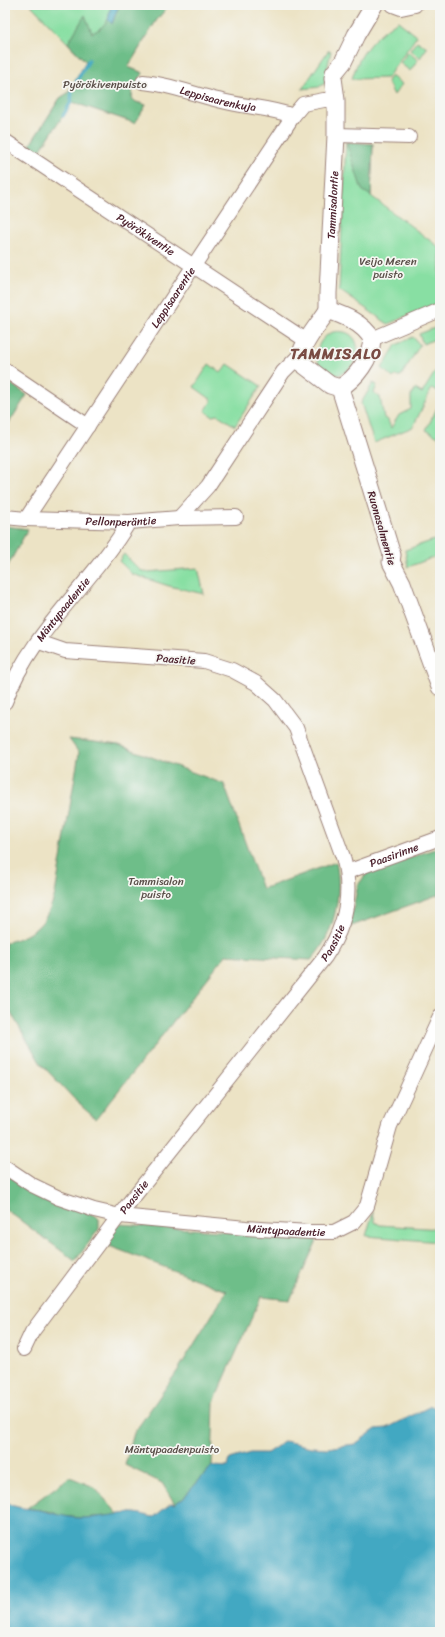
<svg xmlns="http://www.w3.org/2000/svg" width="445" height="1637" font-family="Sriracha,sans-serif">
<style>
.green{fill:#88dfa3;stroke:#697f67}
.forest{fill:#6ebe89;stroke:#5c6e5a}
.water{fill:#43a8c2;stroke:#466476}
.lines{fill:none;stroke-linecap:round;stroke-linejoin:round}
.stream{stroke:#43a8c2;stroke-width:3.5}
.minor-casing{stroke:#9b8178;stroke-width:16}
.tertiary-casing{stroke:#9b8178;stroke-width:19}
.minor{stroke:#fff;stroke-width:14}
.tertiary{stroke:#fff;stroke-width:17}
.labels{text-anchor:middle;stroke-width:3.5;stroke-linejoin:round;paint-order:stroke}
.park-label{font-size:11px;fill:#5a4f49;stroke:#f6f6f2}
.street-label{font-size:11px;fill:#4a1f2b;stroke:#f6f6f2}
.district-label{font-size:15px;font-weight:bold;letter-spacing:1px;fill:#794b43;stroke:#f6f6f2}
</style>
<rect width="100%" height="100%" fill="#f6f6f2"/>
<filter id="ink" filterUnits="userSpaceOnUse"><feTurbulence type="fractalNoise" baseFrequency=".025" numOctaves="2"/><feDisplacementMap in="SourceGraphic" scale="8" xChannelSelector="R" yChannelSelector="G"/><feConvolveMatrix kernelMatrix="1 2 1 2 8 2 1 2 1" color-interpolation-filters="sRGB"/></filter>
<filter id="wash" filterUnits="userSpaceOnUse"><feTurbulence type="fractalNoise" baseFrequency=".012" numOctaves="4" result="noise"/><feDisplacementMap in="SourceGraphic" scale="16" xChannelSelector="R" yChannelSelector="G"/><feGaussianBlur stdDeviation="0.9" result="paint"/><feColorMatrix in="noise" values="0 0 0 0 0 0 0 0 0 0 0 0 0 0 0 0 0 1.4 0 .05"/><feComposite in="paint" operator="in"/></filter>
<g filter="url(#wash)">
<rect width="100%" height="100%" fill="#ece3c5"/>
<path class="green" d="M31 5H111L108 20 112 24 119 5H169L156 21 128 67 143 73 132 91V98L136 102 146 105 135 123 72 102 39 152 30 145 60 98 68 93 86 62Z
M398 21 417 36 387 78 352 79C359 53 375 35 398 21Z
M417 41 427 48 420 58 410 50Z
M328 51H331L324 84 319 87 302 89Z
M408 52 418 60 410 71 400 63Z
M391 76 402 84 394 95 387 81Z
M346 142 373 144 371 196 440 248V302L388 324 339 290Z
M440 326V337L423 344 419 334Z
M333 332C365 326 365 368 337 375 311 374 311 340 333 332Z
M413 337 420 345 401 376H395L393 378 382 368 396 345Z
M209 364 221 373 228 364 261 386 235 426 218 415 212 416 205 411 212 400 194 387Z
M440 364V392L432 388 413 427 374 443 361 403 373 383 377 385 374 393 380 397 384 418 388 420 391 428 399 415 411 409V396L415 389 422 393Z
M440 402V438L426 430Z
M440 538V555L408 567 405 550Z
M124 554 140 570 147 572 198 568 204 594 169 586 132 574 119 561Z
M373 1212 375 1222 380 1225 440 1229V1242L366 1236Z"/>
<path class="forest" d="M119 5H169L156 21 128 67 143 73 132 91V98L136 102 146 105 135 123 72 102 39 152 30 145 60 98 68 93 86 62 68 43 85 15 92 33 100 29 108 20 112 24Z
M346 142 373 144 371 196 362 190Z
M5 380 27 395 5 429Z
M5 526 28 529 5 571Z
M69 739 119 745 224 784 262 889 336 862C343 894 334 936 311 960L226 955 96 1119 80 1105 41 1064 5 1003V943C35 934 46 925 55 894L79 753Z
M440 847V894L349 927 358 885 367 873Z
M6 1175 96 1216 99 1219V1229L75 1261 5 1209Z
M119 1224 318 1238 290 1300 261 1297 214 1402 212 1466 184 1497 175 1504 162 1483 125 1465 134 1433 178 1370 227 1291 104 1244Z
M70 1477 94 1487 119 1515 82 1518 61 1516 52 1512 27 1508Z"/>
<path class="water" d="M111 5H119L112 24 108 20Z
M431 1406 440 1410V1632H5V1502C18 1509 26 1508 40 1510 54 1513 67 1518 82 1518 98 1518 114 1514 130 1513 137 1512 147 1516 154 1517L171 1503 175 1504 184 1497 212 1466 228 1467 230 1459 250 1453H267L285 1441 311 1447 327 1448 355 1444 376 1429 387 1428Z"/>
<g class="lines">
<path class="stream" d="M63 116 71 102 72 89 89 60"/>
</g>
</g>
<g filter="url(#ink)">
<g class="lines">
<g class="minor-casing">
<g id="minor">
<path d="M393 5 401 8 415 5"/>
<path id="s1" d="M143 82C168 84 193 94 218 100 243 107 269 107 293 116"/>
<path d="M336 135 409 137"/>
<path id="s2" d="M5 141 307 341"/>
<path d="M372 339 440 310"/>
<path d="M5 370 88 426"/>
<path id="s3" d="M5 517 26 519 129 522 179 518 236 517"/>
<path d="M179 518 208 486 283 372 299 356"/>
<path id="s4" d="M26 519 293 116 303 104 324 100H336"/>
<path id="s5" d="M5 702C30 632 92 584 129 522"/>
<path id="s6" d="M347 872 440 838"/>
<path id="s7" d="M5 1167 32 1185 59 1198 94 1210 120 1216 246 1228 309 1232H334L354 1222 367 1206 390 1126 440 1017"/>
<path id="s8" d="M24 1349 32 1332 128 1204 325 957C346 926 353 893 343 857L296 728 275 700 256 683 232 670 204 661 65 651 39 642"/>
</g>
</g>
<g class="tertiary-casing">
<g id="tertiary">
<path id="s9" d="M328 310V293L336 135V100L333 78 334 73 343 62 356 35 374 5"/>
<path d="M328 310C345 316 363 323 372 339 371 359 356 378 340 388"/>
<path d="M328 310C320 323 298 347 300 362L330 385 340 388"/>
<path d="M340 388 392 555 391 562 402 583 440 687"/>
</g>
</g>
<use href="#minor" class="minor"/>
<use href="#tertiary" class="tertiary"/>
</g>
</g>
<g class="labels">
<g class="park-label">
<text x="105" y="88">Pyörökivenpuisto</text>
<text x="388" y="265">Veijo Meren<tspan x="388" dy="13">puisto</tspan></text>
<text x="156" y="885">Tammisalon<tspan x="156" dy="13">puisto</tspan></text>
<text x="172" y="1453">Mäntypaadenpuisto</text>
</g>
<g class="street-label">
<text dy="4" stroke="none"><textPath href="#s1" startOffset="77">Leppisaarenkuja</textPath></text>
<text dy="4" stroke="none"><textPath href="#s9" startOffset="105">Tammisalontie</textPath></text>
<text dy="4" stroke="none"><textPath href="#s2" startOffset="169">Pyörökiventie</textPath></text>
<text dy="4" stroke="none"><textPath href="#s4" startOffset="266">Leppisaarentie</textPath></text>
<text dy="4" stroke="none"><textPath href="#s3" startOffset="116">Pellonperäntie</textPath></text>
<text transform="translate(382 528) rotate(74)" y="4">Ruonasalmentie</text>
<text dy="4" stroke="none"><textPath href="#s5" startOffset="110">Mäntypaadentie</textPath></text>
<text transform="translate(176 659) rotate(4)" y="4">Paasitie</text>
<text dy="4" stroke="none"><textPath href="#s6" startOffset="50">Paasirinne</textPath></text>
<text dy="4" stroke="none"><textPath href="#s8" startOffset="511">Paasitie</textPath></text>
<text dy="4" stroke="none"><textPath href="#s8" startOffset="188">Paasitie</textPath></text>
<text dy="4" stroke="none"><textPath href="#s7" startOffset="293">Mäntypaadentie</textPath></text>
</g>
<g class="district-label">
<text x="336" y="359">TAMMISALO</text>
</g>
</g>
<rect width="445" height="1637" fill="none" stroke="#f6f6f2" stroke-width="20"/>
</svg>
